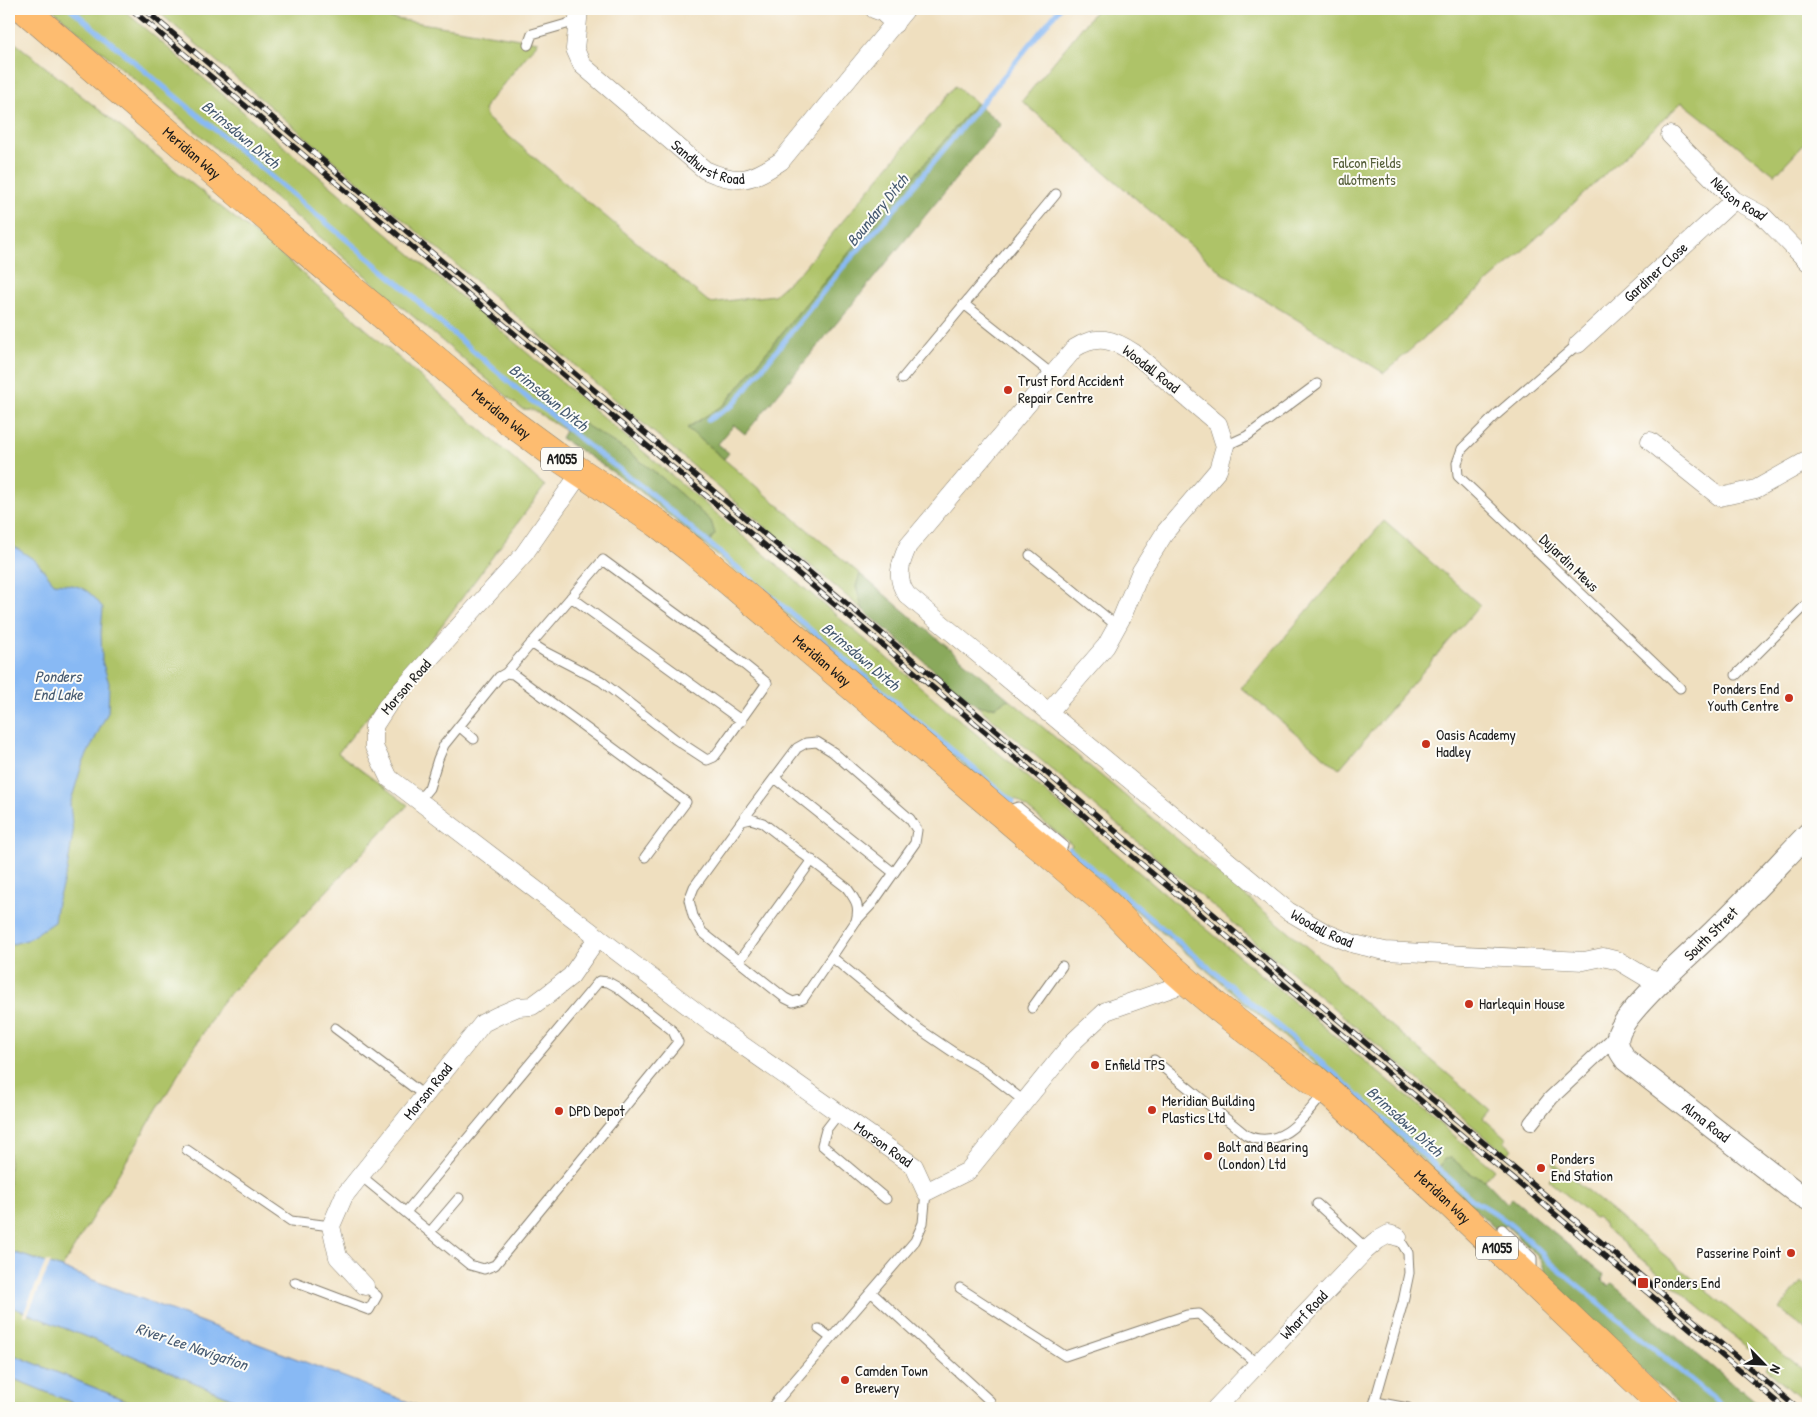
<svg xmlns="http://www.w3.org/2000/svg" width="1817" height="1417" font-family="'Patrick Hand',sans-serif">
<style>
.green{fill:#aec367;stroke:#657042}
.forest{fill:#8aa95c;stroke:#53623c}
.water{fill:#88b9f4;stroke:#526a88}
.pier{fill:#efdfbf}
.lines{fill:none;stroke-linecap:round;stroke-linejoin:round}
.stream{stroke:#88b9f4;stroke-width:5}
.service-casing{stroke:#867e6e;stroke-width:11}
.pedestrian-casing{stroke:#867e6e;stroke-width:16}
.minor-casing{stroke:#867e6e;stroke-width:19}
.tertiary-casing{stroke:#867e6e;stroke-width:24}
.primary-casing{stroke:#867e6e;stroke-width:29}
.service{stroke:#fff;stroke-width:9}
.pedestrian{stroke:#fff;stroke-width:14}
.minor{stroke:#fff;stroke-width:18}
.tertiary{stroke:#fff;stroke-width:22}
.primary{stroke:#fdbc6f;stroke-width:28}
.rail-casing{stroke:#1c1c1c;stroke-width:5.5}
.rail{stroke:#fdfcf7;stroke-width:4;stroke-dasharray:11;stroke-linecap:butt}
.poi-dot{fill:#c8321e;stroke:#fdfcf7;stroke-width:2}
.labels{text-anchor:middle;stroke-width:4;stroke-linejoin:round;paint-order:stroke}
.shield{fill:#fdfcf7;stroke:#605f5e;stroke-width:1}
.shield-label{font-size:14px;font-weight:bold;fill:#1c1c1c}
.street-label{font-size:15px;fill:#1c1c1c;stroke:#fdfcf7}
.park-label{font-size:15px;fill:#565f3a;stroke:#fdfcf7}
.poi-label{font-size:15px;fill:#1c1c1c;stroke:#fdfcf7;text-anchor:start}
.water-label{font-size:16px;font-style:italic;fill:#475b72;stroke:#fdfcf7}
</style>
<rect width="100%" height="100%" fill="#fdfcf7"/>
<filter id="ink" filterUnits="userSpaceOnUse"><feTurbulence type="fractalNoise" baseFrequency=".02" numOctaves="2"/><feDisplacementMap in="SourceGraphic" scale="10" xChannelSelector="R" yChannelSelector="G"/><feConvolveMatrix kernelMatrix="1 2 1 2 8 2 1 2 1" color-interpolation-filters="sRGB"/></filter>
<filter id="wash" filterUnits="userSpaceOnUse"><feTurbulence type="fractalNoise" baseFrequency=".0096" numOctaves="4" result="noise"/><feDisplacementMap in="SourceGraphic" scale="20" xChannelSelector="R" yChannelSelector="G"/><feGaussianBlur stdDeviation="1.12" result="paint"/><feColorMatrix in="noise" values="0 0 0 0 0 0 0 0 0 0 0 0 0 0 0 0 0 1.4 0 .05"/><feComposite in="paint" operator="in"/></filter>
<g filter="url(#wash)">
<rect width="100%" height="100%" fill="#efdfbf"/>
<path class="green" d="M52 9H122L1160 890 1494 1169 1485 1180 1471 1174 1451 1158 1441 1164 1437 1173C1317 1062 1191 957 1067 852L1072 845 1016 799 1011 805 706 546 715 534 711 521 660 476 627 451 584 424H569L565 430 533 410 522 409Z
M155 9H351L365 14 538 42 487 104 484 111 488 119 710 303 774 295 802 270 955 86 976 103 797 314 725 404 687 428 860 574 856 587 863 610Z
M1097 9H1808V139L1775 175 1682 102 1516 257 1384 373 1226 276 1022 101Z
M9 38 285 258 545 486 433 637 338 753 408 805 221 1003 62 1268 9 1251Z
M1384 521 1480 605 1339 769 1241 688Z
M1009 699 1332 968 1338 980 1490 1110 1483 1118 1506 1138 1504 1142 1512 1149 1508 1154 1520 1165V1166L977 706 994 707Z
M1553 1162 1808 1375V1405L1766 1369 1769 1366 1604 1227 1605 1225 1596 1217 1594 1218 1549 1180 1558 1170 1551 1164Z
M1801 1282 1808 1287V1331L1780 1309Z
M9 1306 119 1350 254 1408H145L9 1353Z
M9 1377 86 1408H9Z"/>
<path class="forest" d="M976 103 1001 124 745 434 734 425 718 444 729 453 724 459 687 428 725 404 797 314Z
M569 424H584L627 451 660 476 711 521 715 534 706 546 634 486 561 438Z
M860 574 1009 699 994 707 977 706 863 610 856 586Z
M1451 1158 1471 1174 1485 1180 1507 1203 1512 1198 1604 1275 1602 1279 1609 1286 1612 1283 1741 1391 1742 1390 1764 1408H1684L1604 1337 1545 1272 1541 1260 1506 1225 1499 1232 1437 1173 1444 1159Z"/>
<path class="water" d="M9 543 36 561 54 583C80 585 87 587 103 608L101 632 102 661 109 683 108 712 82 765 70 804 73 833 67 871 57 902 54 922 27 940 9 945Z
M9 1251 62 1268 424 1408H254L119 1350 9 1306Z
M9 1353 137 1405 145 1408H86L9 1377Z"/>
<path class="pier" d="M46 1261 51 1262 27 1316 23 1315Z"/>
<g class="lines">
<path class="stream" d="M71 9 403 287 433 316 530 400 548 412 585 443 650 493 1013 802
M708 420 733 405 843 267 894 210 1059 9
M1069 849 1337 1076 1475 1202C1501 1212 1532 1243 1552 1264L1725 1408"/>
</g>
</g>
<g filter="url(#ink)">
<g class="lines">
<g class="service-casing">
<path id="service" d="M528 45 532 34 577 21
M964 304 1053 375
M1578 344 1496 415 1462 449 1457 463 1458 476 1680 688
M902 379 1056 194
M1225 446 1247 436 1317 384
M1030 555 1117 626
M571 597 742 721
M506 673 603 560 736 658 767 683 720 749 714 757 707 760 675 739 601 681 545 652 531 643
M1736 675 1808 603
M459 726 474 739
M775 778 894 873
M419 800 429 788 438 759 444 745 499 677 506 673 513 674 686 802 645 857
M1005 811 1018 807 1063 845 1058 859
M751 819 763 823 847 888C856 901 860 905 856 921L803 999 793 1002 785 998 702 932 693 916 689 900 694 887 742 821Z
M742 821 797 748 806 743 817 742 833 752 910 819 917 830 915 843 872 904 856 921
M833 958 919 1029 953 1052 984 1070 1025 1102
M739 961 812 860
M1032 1008 1062 966
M335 1028 425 1096
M1154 1060 1246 1135C1281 1152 1305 1116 1325 1092
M839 1113 826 1130 822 1145 886 1199
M187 1150 291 1221 331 1226
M361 1176 470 1265 484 1269 495 1265 678 1042 673 1031 617 987 608 982 599 981 406 1212
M1317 1204 1367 1249
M1502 1229 1532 1258V1267L1527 1272
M430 1232 459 1198
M295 1282 369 1310 377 1296 365 1286
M960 1288 1065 1356 1187 1315 1199 1314 1257 1364
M871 1292 990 1401
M819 1329 831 1338
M1376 1402 1408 1408
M771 1408 915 1241 923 1223 926 1192
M1373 1408 1403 1302 1409 1273 1408 1253 1398 1237"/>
</g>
<g class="pedestrian-casing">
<path id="pedestrian" d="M1531 1123 1551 1098 1618 1035"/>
</g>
<g class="minor-casing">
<g id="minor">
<path id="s1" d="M579 9 575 49 582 65 705 170C739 185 751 181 781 161L906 9"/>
<path d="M874 9 882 12 895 24"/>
<path id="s2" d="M1670 135 1734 200 1762 215 1808 262"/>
<path id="s3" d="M1578 344 1734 200"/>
<path d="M1650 441 1720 497 1756 489 1808 460"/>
<path id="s4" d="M581 472 524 554 387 706 374 726V747L389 778 712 1024 914 1166 926 1192 968 1171 1073 1042 1106 1011 1189 982"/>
<path id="s5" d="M1048 713 1106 646 1122 617 1141 571 1166 531 1218 470 1225 446 1218 424 1134 353C1113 339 1097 334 1075 348L908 546C900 563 895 579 907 595L1288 911 1324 932 1354 944 1385 951 1584 961 1603 957 1619 961 1644 976 1661 982"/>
<path id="s6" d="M365 1286 338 1257 331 1226 344 1196 483 1023 497 1016 518 1007 532 1006 547 995 571 976 598 937"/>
<path id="s7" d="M1216 1408 1365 1251 1378 1240 1389 1234 1398 1237"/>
</g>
</g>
<g class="tertiary-casing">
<g id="tertiary">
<path id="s8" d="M1808 834C1778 865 1749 897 1718 927 1697 949 1623 1011 1618 1036 1615 1045 1621 1053 1626 1060L1797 1193 1808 1199"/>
</g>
</g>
<g class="primary-casing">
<g id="primary">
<path id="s9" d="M24 9 299 245 509 421 558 457 657 523 692 550 1105 902C1123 920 1140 939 1159 956 1211 1005 1269 1047 1326 1090"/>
<path id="s10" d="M1314 1078 1439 1193 1665 1408"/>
</g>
</g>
<use href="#service" class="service"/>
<use href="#pedestrian" class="pedestrian"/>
<use href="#minor" class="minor"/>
<use href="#tertiary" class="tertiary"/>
<use href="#primary" class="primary"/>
<g class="rail-casing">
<path id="rail" d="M131 9 1784 1408
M144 9 1797 1408"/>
</g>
<use href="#rail" class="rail"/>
</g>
</g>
<g class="poi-dot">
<circle cx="1008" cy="390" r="5"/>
<circle cx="1789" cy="698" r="5"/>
<circle cx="1426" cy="744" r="5"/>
<circle cx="1469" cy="1004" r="5"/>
<circle cx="1095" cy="1065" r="5"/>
<circle cx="1152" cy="1110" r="5"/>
<circle cx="559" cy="1111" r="5"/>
<circle cx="1208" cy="1156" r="5"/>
<circle cx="1541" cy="1168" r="5"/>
<circle cx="1791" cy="1253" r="5"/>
<rect x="1637" y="1277" width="12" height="12" rx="2.5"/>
<circle cx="845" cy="1380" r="5"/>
</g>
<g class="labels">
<g class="shield">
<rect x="541" y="447.5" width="42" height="23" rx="4"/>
<rect x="1476" y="1236.5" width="42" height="23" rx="4"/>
</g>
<g class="shield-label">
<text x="562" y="464">A1055</text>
<text x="1497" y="1253">A1055</text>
</g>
<g class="street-label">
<text dy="5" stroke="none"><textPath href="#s9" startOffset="221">Meridian Way</textPath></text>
<text dy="5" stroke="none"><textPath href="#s1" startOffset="219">Sandhurst Road</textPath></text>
<text dy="5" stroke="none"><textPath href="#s2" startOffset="94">Nelson Road</textPath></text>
<text dy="5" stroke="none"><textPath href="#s3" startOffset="106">Gardiner Close</textPath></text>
<text transform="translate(1151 369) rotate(38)" y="5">Woodall Road</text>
<text dy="5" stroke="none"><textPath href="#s9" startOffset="626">Meridian Way</textPath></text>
<text transform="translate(1569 563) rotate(44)" y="5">Dujardin Mews</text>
<text dy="5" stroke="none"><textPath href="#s9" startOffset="1031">Meridian Way</textPath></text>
<text transform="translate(406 687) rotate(-49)" y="5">Morson Road</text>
<text dy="5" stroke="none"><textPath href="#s5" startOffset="1365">Woodall Road</textPath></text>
<text transform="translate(1711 934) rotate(-45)" y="5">South Street</text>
<text dy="5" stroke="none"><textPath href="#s6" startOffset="238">Morson Road</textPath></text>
<text dy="5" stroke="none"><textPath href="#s8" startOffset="406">Alma Road</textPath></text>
<text dy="5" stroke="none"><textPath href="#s4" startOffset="999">Morson Road</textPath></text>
<text dy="5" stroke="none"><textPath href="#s10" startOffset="175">Meridian Way</textPath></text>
<text dy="5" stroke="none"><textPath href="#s7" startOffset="128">Wharf Road</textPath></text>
</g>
<g class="park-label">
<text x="1367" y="168">Falcon Fields<tspan x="1367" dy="17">allotments</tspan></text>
</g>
<g class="poi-label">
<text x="1018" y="386">Trust Ford Accident<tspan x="1018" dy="17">Repair Centre</tspan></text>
<text x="1779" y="694" text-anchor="end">Ponders End<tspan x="1779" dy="17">Youth Centre</tspan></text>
<text x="1436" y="740">Oasis Academy<tspan x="1436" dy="17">Hadley</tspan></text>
<text x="1479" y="1009">Harlequin House</text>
<text x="1105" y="1070">Enfield TPS</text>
<text x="1162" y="1106">Meridian Building<tspan x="1162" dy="17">Plastics Ltd</tspan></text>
<text x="569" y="1116">DPD Depot</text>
<text x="1218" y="1152">Bolt and Bearing<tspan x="1218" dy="17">(London) Ltd</tspan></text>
<text x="1551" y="1164">Ponders<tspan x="1551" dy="17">End Station</tspan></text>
<text x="1781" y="1258" text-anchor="end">Passerine Point</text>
<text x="1654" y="1288">Ponders End</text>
<text x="855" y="1376">Camden Town<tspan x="855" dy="17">Brewery</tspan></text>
</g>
<g class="water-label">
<text transform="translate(241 134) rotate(40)" y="6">Brimsdown Ditch</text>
<text transform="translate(877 210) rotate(-51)" y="6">Boundary Ditch</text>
<text transform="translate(549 397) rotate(39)" y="6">Brimsdown Ditch</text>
<text transform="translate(861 656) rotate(40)" y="6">Brimsdown Ditch</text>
<text x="58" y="682">Ponders<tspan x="58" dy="18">End Lake</tspan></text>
<text transform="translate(1405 1121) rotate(42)" y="6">Brimsdown Ditch</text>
<text transform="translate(192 1346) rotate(19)" y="6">River Lee Navigation</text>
</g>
</g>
<rect width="1817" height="1417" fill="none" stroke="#fdfcf7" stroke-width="30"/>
<g transform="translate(1764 1364) rotate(114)" stroke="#fdfcf7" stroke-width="4" paint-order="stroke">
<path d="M0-4L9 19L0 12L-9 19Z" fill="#1c1c1c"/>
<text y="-8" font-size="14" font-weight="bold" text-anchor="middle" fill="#1c1c1c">N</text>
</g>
</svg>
